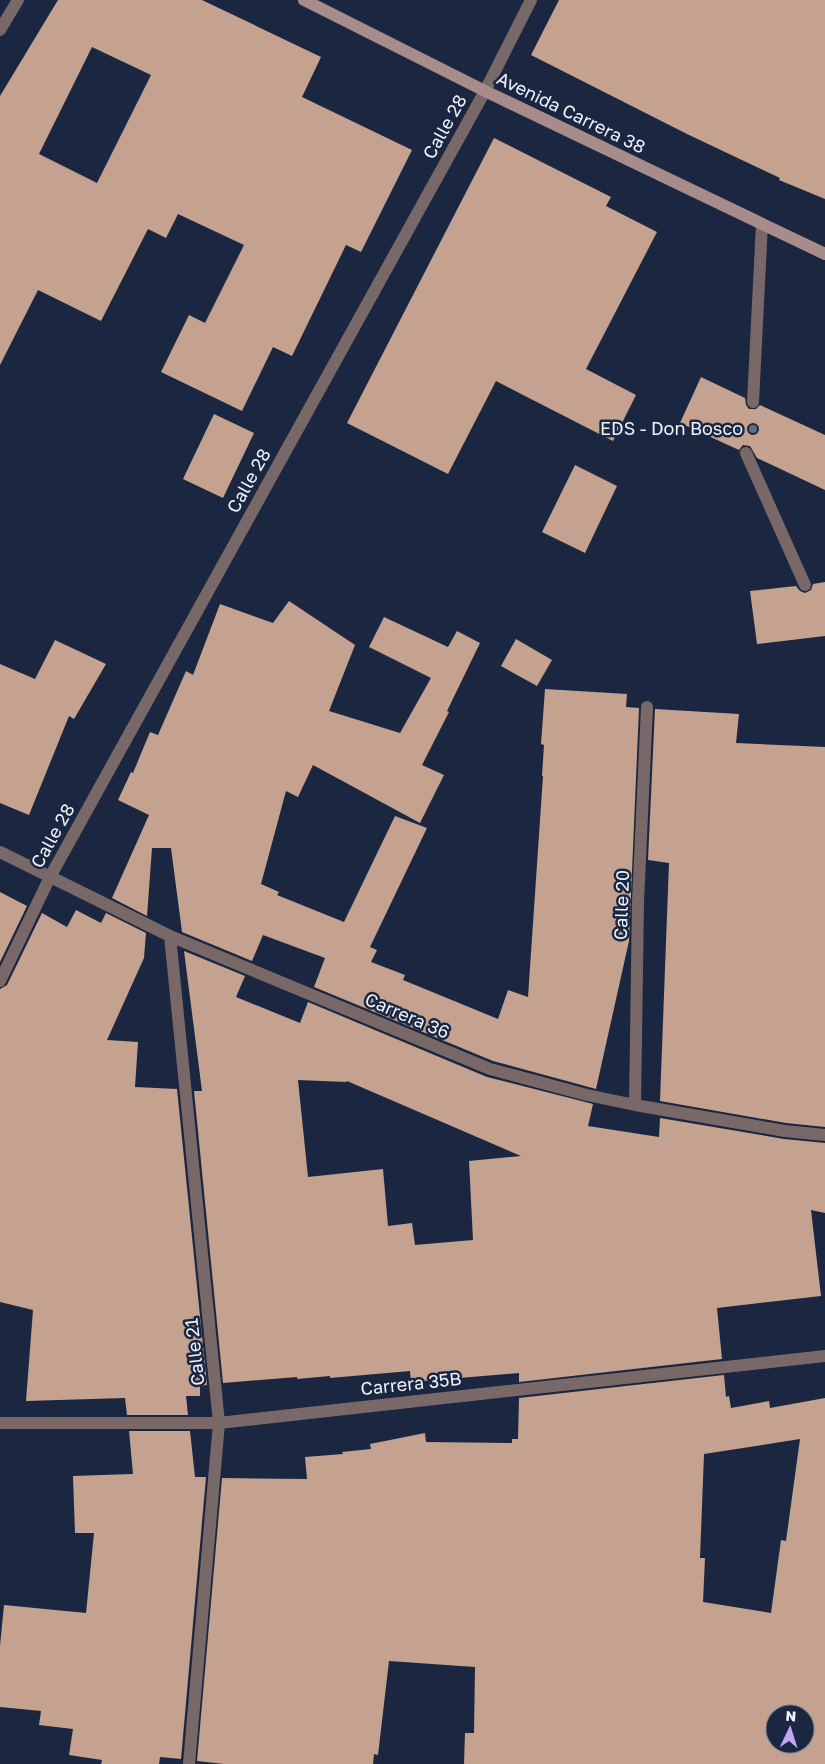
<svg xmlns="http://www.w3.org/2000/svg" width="825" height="1764" font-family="'Golos Text',sans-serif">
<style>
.building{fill:#c5a28f;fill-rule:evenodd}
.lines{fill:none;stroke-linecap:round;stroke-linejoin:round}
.service{stroke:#796868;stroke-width:12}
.minor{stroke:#796868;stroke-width:12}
.secondary{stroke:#a88c8c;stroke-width:12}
.service-dot{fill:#5c6f8a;stroke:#1b2740;stroke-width:2}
.labels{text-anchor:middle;stroke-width:5;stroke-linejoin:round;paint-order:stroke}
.street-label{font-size:18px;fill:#edf2fc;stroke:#1b2740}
.poi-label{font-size:18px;fill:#edf2fc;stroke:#1b2740;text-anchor:end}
</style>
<rect width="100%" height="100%" fill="#1b2740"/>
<path class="building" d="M58 0H202L321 57 302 97 412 150 361 252 346 245 292 356 273 347 242 411 161 372 189 315 205 323 244 245 178 214 166 238 148 229 101 321 38 290 0 365V96ZM92 47 151 75 97 183 39 154Z
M559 0H825V199L779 180 780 178 687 134 531 55Z
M494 138 611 197 606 206 657 232 586 369 636 395 613 441 496 381 448 474 347 423Z
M701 377 745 398 746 405 749 409H756L760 405 825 435V490L757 458 750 446 743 445 739 450 680 423Z
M214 414 254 433 223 498 183 479Z
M575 465 617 486 585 553 542 532Z
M825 582V636L757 644 750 591 796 586 800 591 805 593 811 590 813 584Z
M289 601 355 645 329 711 400 733 431 678 369 647 384 617 448 647 457 631 480 643 447 711 449 712 422 765 444 775 420 823 313 765 298 797 286 791 261 884 279 892 277 895 344 922 395 816 427 828 370 947 377 950 371 962 405 975 403 980 498 1019 508 990 528 997 543 776H542L544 745 541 744 545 689 627 694 626 707 639 708 629 941 596 1089 493 1061 314 987 325 958 263 935 252 961 182 932 171 848H152L147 916 112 898 149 815 118 800 131 772 133 773 150 732 158 735 186 671 193 675 220 604 273 623Z
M516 639 552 660 537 686 501 666Z
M55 640 106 664 74 719 69 716 29 815 0 803V664L35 679Z
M655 709 739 714 736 743 825 747V1127L786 1123 660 1101 669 863 648 860Z
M0 892 27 906 0 962Z
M76 910 101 923 106 913 146 933 144 958 107 1040 138 1042 135 1087 177 1089 207 1385 200 1386V1396H186L188 1415H127L125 1398 26 1401 33 1310 0 1302V989L7 985 42 913 67 927Z
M184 951 245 976 236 997 300 1023 308 1002 487 1077 593 1104 588 1126 659 1137 660 1118 784 1139 825 1143V1213L811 1210 821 1296 717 1308 722 1359 519 1382V1373L411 1382 410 1371 330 1378V1376L297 1379V1377L223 1383 194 1091H202ZM298 1080 346 1082 347 1081 521 1156 469 1161 473 1240 415 1245 412 1223 388 1226 383 1169 308 1177Z
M724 1375 726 1397 729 1396 731 1408 769 1401 770 1408 825 1398V1764H464L465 1733H474L475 1667 389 1661 378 1755 374 1754 373 1764H224L197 1761 222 1478 307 1479 305 1457 343 1454 342 1452 371 1449 370 1444 425 1433 426 1442 512 1443V1439H518L519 1398ZM800 1439 786 1541 781 1540 771 1613 703 1602 705 1558H700L704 1454ZM775 1714H805V1744H775Z
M129 1431H190L195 1477H206L181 1759 160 1757 159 1764H101L102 1760 69 1755 73 1729 39 1725 41 1711 0 1707V1646L4 1605 86 1613 94 1533H75L73 1476 133 1474Z"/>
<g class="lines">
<path class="service" d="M753 402 762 224
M746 453 805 585"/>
<path class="minor" d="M0 30 18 0
M0 852 170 936 490 1069 587 1095 635 1105 785 1131 825 1135
M170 936 219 1423 189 1764
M0 981 50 877 485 91 531 0
M635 1105 638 902 647 707
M0 1423H219L825 1356"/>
<path class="secondary" d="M304 0 485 91 825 254"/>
</g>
<circle class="service-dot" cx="753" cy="429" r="5"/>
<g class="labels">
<g class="street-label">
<text transform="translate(571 113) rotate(26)" y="6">Avenida Carrera 38</text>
<text transform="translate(445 127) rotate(-61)" y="6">Calle 28</text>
<text transform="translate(249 481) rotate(-61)" y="6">Calle 28</text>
<text transform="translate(53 836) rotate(-61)" y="6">Calle 28</text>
<text transform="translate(622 905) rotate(-88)" y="6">Calle 20</text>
<text transform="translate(407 1016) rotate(23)" y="6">Carrera 36</text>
<text transform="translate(195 1352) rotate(-96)" y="6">Calle 21</text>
<text transform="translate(411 1384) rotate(-6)" y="6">Carrera 35B</text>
</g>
<g class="poi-label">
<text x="743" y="435">EDS - Don Bosco</text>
</g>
</g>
<g transform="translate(790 1729) rotate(4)"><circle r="24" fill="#1b2740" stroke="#6f788b"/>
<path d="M0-4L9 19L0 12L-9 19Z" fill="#c3a7f2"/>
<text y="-8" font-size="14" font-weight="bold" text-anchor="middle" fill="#edf2fc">N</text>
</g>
</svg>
